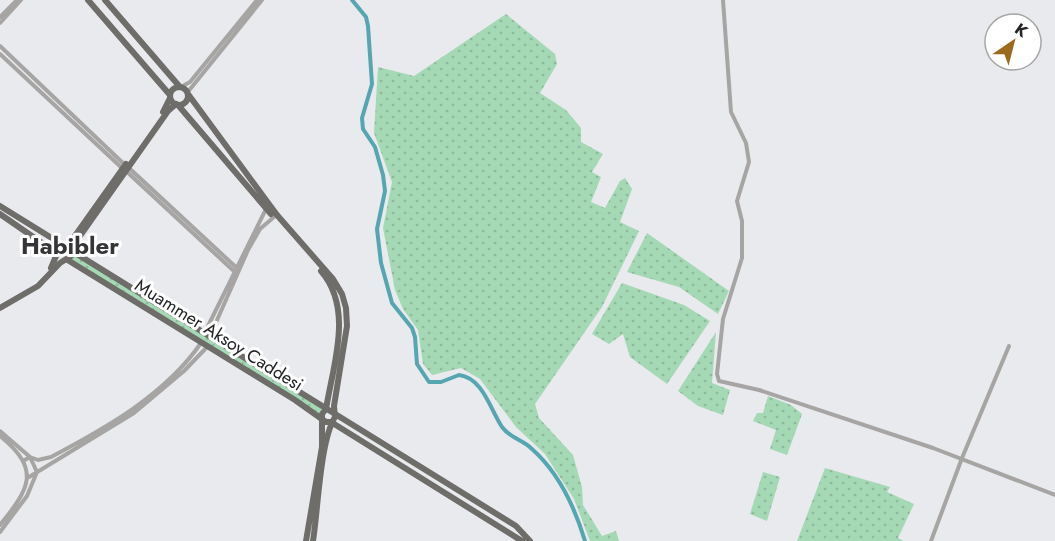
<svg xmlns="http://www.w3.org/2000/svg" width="1055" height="541" font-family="Jost,sans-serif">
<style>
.grass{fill:url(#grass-dots)}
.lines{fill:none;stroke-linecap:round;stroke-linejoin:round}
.river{stroke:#55a6b0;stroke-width:4}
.minor{stroke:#a6a5a4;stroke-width:4}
.major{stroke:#6e6d6a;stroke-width:6}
.labels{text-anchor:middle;stroke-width:6;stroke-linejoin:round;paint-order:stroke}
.street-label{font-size:18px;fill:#232425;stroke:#fff}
.district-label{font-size:24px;font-weight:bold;fill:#353538;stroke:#fff}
</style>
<defs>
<pattern id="grass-dots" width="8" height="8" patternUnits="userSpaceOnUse" patternTransform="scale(1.5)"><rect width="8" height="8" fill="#a5d8b5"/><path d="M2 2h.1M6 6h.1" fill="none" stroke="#8eb99c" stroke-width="1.8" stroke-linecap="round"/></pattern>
</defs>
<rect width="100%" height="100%" fill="#e9eaee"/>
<path class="grass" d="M506 14 555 54 557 64 540 93 566 110 581 128V142L603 154 592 172 601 177 591 202 605 208 620 181 625 178 632 189 620 222 639 231 602 307 535 404 539 418 573 455 582 487 583 505 602 536 616 531 619 541H590L574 499 545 454 516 427 480 379 461 368 432 375 423 364 418 330 403 309 395 290 383 228 392 182 374 133 378 67 414 76Z
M647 233 729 291 718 314 679 287 627 272Z
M74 253 322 408 320 414 71 259Z
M622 283 684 305 710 321 667 384 630 357 623 334 609 344 592 334Z
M716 332 712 383 730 390 723 415 698 406 678 391Z
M768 396 791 405 802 414 787 455 770 449 776 430 753 421 757 413H763Z
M825 468 890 487 887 492 914 504 898 538 904 541H797Z
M763 472 780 477 767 521 750 514Z"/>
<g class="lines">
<path class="river" d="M352 0 366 17 368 26 372 84 362 118 363 129 375 147 383 175 385 191 377 229 381 263 392 303 412 328 415 337 417 364 429 382H441L459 375C483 378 490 409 502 427 510 438 523 440 532 449 558 472 575 508 585 541"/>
<path class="minor" d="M723 0 731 112 746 143 749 162 737 201 742 221V258L723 319 717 374 719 381 759 390 933 448 1055 495
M0 17 17 0
M0 23 21 0
M0 46 125 165
M0 54 123 169
M181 87 190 82 257 0
M187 93 262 0
M128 167 239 270
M126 171 237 274
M202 331 207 328 266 209
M210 336 248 250 260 229 274 217
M0 431 30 457 37 472 27 496 0 532
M0 436C42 470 29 489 0 525
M23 461 30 457 38 460 51 457C106 428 165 395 201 343
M29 477 134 413 184 371 208 346
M931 541 962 458 1009 346"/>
<path class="major" d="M88 0 170 95
M105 0 180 87
M170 96a9 9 0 1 1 18 0a9 9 0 1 1-18 0Z
M188 94 277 215 333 279 342 294 346 308 347 326 334 406 335 417C320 441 318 510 313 541
M178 105 271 214
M163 112 170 98
M0 206 63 245
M0 214 58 254
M72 251 516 526 530 541
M66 259 295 400 326 422H331L522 541
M51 268 59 249 72 240 126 164
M0 308 38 286 60 263 71 256 75 243 168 111 176 104
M306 541 322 447V414L326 409C333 365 354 309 321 271"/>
</g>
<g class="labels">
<g class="street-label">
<text transform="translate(219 335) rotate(32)" y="6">Muammer Aksoy Caddesi</text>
</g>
<g class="district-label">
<text x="70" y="254">Habibler</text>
</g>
</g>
<g transform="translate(1013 42) rotate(35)"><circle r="28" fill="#ffffff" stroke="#a7a7a8" stroke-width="1.5"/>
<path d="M0-4.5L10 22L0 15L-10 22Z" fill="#9b6a1e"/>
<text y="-9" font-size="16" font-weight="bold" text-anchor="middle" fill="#232425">K</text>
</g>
</svg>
